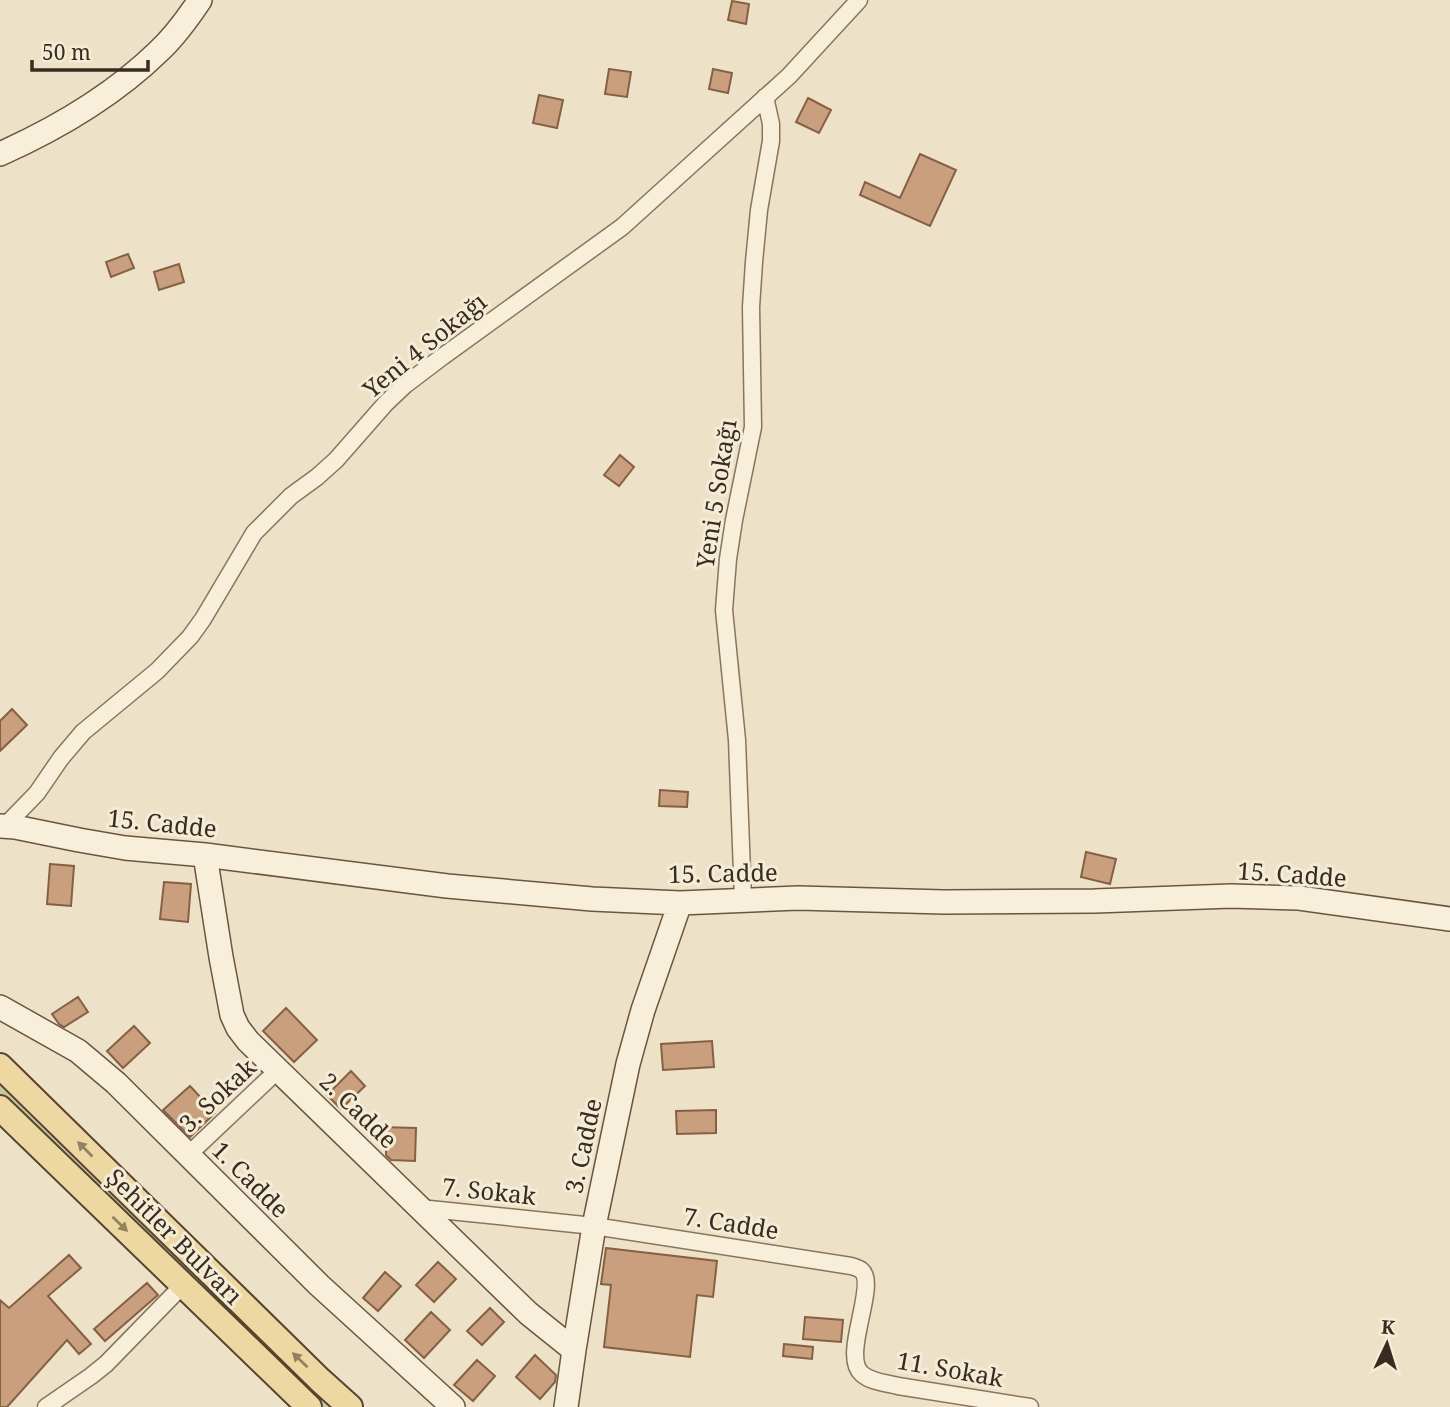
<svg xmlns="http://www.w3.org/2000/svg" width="1450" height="1407" font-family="'Noto Serif',serif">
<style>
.green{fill:#c4cb9b}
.building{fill:#c99f7e;stroke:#866044;stroke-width:2}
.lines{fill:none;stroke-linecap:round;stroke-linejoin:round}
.street-casing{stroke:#88755d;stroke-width:19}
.secondary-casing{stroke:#695640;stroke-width:26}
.primary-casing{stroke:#564331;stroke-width:28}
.street{stroke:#f8efda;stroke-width:16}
.secondary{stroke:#f8efda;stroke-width:23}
.primary{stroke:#eed8a1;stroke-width:24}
.oneway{fill:#938260}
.labels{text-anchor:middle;stroke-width:6;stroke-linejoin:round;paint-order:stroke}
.street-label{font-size:24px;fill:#382c20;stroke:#f4ecd6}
</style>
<rect width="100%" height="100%" fill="#ede2c7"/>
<path class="green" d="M0 1082 336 1407H321L317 1404 0 1095Z"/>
<path class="building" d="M732 1 749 4 746 24 728 20Z
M609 69 631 72 627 97 605 94Z
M713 69 732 73 728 93 709 89Z
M539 95 563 100 557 128 533 123Z
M808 98 831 110 819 133 796 122Z
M920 154 956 170 930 226 860 195 865 182 900 198Z
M128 254 134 268 111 277 106 262Z
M179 264 184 282 159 290 154 272Z
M620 455 634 467 619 486 604 475Z
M12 709 27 725 0 751V721Z
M660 790 688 792 687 807 659 806Z
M1086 852 1116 859 1110 884 1081 877Z
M50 864 74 866 71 906 47 904Z
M164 882 191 884 188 922 160 919Z
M78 997 88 1012 64 1027 59 1024 52 1014Z
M286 1008 317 1040 294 1062 263 1031Z
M134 1026 150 1043 123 1068 107 1051Z
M712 1041 714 1067 663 1070 661 1044Z
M351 1071 365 1086 341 1109 327 1095Z
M190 1086 215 1113 190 1137 163 1110Z
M716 1110V1133L677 1134 676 1111Z
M380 1127 416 1128 415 1161 391 1160 386 1155V1140H379Z
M606 1248 717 1261 713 1297 697 1295 690 1357 604 1347 611 1285 601 1284Z
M69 1255 81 1268 48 1296 91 1344 79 1354 67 1340 7 1407H0V1300L9 1308Z
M438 1262 456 1279 434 1302 416 1285Z
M385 1272 401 1286 378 1311 363 1298Z
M147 1283 158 1295 105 1341 94 1329Z
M490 1308 504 1322 482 1345 467 1331Z
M431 1312 450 1330 424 1358 405 1340Z
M805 1317 843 1320 841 1342 803 1339Z
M784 1344 813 1347 812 1359 783 1356Z
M535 1355 556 1375 555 1382 540 1399 516 1377Z
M477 1360 495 1376 473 1401 454 1385Z"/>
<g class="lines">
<g class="street-casing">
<path id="street" d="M5 826 37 793 61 758 83 732 157 671 190 637 203 619 254 533 291 496 317 477 336 460 386 403 405 385 442 357 622 227 789 76 859 0
M743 899 737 740 724 610 728 559 734 520 753 427 751 307 754 262 759 210 771 141V124L765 97
M188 1155 278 1070
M420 1208 594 1226 851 1266C852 1266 860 1269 861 1270 879 1284 840 1356 862 1374 871 1382 887 1383 898 1386L1030 1407
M46 1407 91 1376 106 1364 183 1285"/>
</g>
<g class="secondary-casing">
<path id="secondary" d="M0 154C58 128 114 95 159 51 175 36 188 18 200 0
M0 826 15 827 79 840 125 848 205 855 447 886 592 899 680 903 798 898 944 902 1095 901 1231 896 1299 898 1450 919
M205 855 221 957 232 1015 238 1028 248 1041 528 1313 574 1350
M0 1007 78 1051 116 1083 319 1285 453 1407
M566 1407 574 1350 594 1226 628 1064 643 1010 680 903"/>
</g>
<g class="primary-casing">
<path id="primary" d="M0 1066 320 1380 350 1407
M0 1108 309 1407"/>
</g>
<use href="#street" class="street"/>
<use href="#secondary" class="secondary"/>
<use href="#primary" class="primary"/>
</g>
<defs><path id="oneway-solid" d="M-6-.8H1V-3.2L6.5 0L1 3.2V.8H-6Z" transform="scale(1.75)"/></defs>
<g class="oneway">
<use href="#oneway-solid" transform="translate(85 1149) rotate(-135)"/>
<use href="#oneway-solid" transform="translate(120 1224) rotate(44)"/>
<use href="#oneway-solid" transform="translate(300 1360) rotate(-136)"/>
</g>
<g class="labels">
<g class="street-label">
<text transform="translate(425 346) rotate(-39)" y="8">Yeni 4 Sokağı</text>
<text transform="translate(717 494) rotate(-81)" y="8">Yeni 5 Sokağı</text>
<text transform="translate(162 824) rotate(6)" y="8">15. Cadde</text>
<text transform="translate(723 874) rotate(-1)" y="8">15. Cadde</text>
<text transform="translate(1292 875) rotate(4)" y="8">15. Cadde</text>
<text transform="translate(218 1096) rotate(-43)" y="8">3. Sokak</text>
<text transform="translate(358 1111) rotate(44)" y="8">2. Cadde</text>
<text transform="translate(584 1146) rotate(-78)" y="8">3. Cadde</text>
<text transform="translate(250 1180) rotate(45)" y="8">1. Cadde</text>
<text transform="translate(489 1192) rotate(6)" y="8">7. Sokak</text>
<text transform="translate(731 1224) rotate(9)" y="8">7. Cadde</text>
<text transform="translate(174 1237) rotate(45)" y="8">Şehitler Bulvarı</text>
<text transform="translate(950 1370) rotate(10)" y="8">11. Sokak</text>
</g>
</g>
<g transform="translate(1387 1344) rotate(4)" stroke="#f4ecd6" stroke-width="5" paint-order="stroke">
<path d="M0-5L12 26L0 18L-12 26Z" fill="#382c20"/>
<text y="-10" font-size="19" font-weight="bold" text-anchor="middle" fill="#382c20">K</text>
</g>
<path d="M32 60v10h116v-10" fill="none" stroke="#382c20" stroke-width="3.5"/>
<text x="42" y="60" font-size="21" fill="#382c20" stroke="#f4ecd6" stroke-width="5" paint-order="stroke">50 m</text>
</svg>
